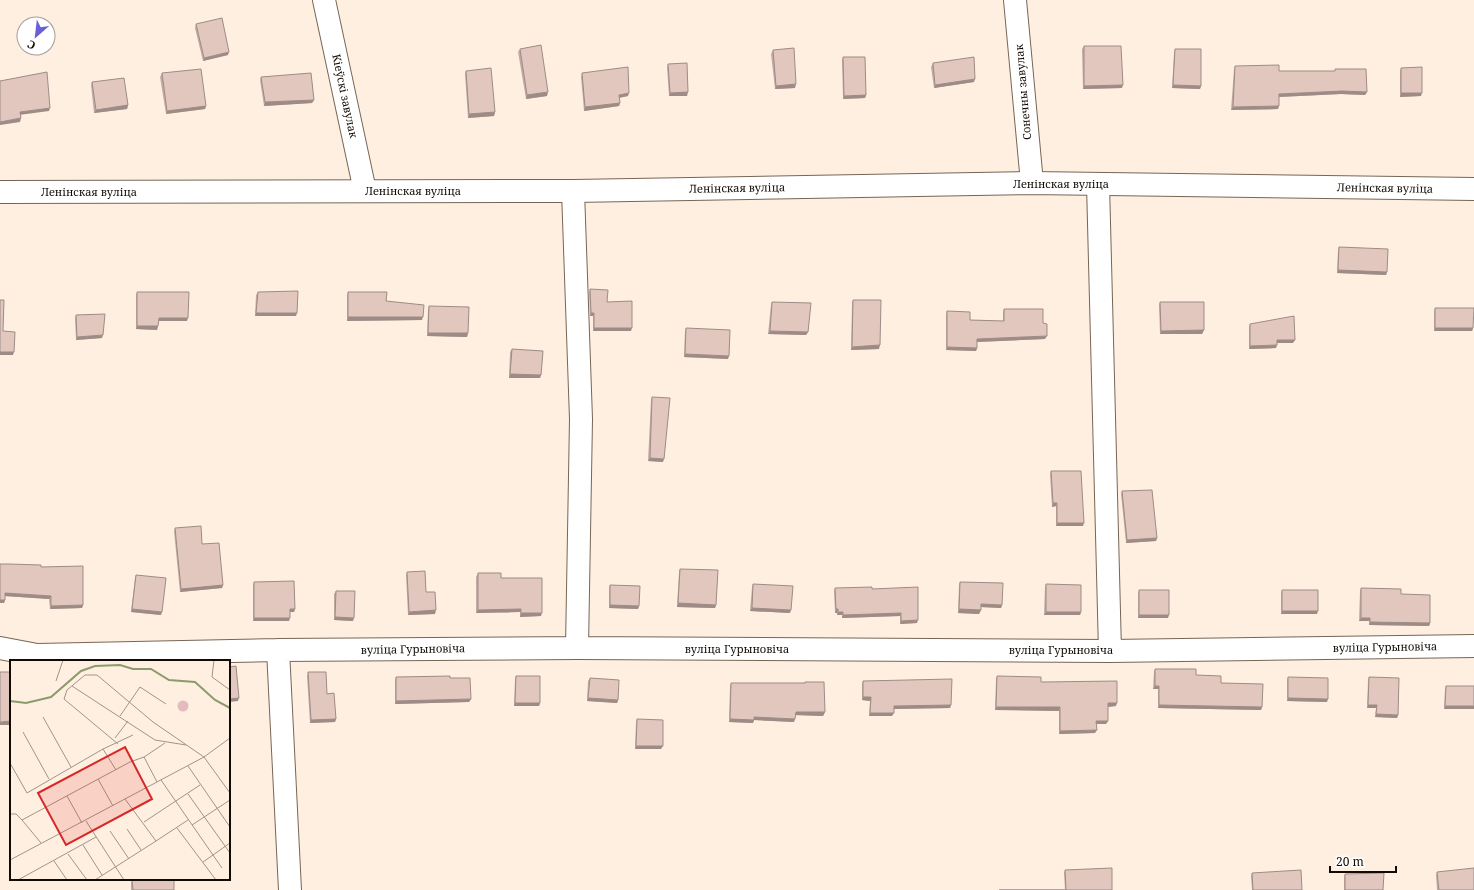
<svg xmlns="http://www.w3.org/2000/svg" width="1474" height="890" font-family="'Noto Serif',serif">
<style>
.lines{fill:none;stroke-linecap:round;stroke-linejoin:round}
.street-casing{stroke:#766656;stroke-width:24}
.secondary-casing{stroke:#766656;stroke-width:24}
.street{stroke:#fff;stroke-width:22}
.secondary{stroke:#fff;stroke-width:22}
.wall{fill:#c2aba4}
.shaded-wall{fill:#9e8b86}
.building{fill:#e2c7bf;stroke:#9e8b86}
.labels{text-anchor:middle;stroke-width:3;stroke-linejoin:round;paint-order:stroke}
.street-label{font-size:11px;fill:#110b05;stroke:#fff}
.inset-river{fill:none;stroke:#8c9b6c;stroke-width:2}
.inset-road{fill:none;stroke:#a09489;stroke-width:1}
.view{fill:#d62828;fill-opacity:0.15;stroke:#d62828;stroke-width:2}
.inset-edge{fill:none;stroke:#110b05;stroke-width:2}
</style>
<rect width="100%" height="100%" fill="#ffefe1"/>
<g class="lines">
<g class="street-casing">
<path id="street" d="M324 0 365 191
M1015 0 1032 183
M1098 184 1110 651
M573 191 581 419 577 648
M0 648 37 655 278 650 577 648 1110 651 1474 646
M278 650 290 890"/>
</g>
<g class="secondary-casing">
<path id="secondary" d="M0 192 573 191 1032 183 1474 189"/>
</g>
<use href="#street" class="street"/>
<use href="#secondary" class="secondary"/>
</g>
<path class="wall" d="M196 24 228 55 203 61 195 28Z
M1084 46 1122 88 1083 89 1082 49Z
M520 49 547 96 526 99 518 52Z
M1175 49 1201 86 1200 89 1172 88 1174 53Z
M773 50 795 88 775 89 771 54Z
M843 57 866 95 865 98 843 99 842 60Z
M933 63 974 82 934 88 931 67Z
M668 64 687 96H669L667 67Z
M1235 66 1279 71H1335V69L1367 92 1365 95 1341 94 1279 97 1278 109 1231 110 1234 69Z
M1401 68 1421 96 1400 97V71Z
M466 71 495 112 494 116 468 118 465 74Z
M162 73 206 106 205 109 166 114 160 77Z
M582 73 628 96 619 98 620 103 619 106 584 111 581 77Z
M261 77 314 100 312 103 264 106 260 80Z
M92 82 128 105 127 109 94 113 91 85Z
M1339 247 1387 272 1386 275 1337 273 1338 250Z
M590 289 607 302 631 331H593V316H590L589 292Z
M137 292 187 321H159L157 330 136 329V295Z
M258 292 296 316H255L256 295Z
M348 292 386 301 422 320 347 321V295Z
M853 300 879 349 851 350 852 303Z
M772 302 808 332 806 335 768 334 771 305Z
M1160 302 1204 330 1202 334H1160L1159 305Z
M429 306 468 333 467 337 427 336 428 309Z
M1435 308 1473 328 1472 331H1434V311Z
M1004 309 1043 323 1045 339 977 342V348L976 351 946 350V314L947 311 970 320 1003 321V312Z
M76 315 102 338 76 340 75 318Z
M1250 324 1293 343H1277L1276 348 1249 349V327Z
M686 328 728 359 684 357 685 331Z
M512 349 541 375 540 378H509L510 352Z
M652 397 663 462 648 461 651 400Z
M1051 471 1083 526H1056V506L1052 507 1050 474Z
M1122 491 1157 538 1156 541 1126 543 1121 494Z
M175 528 202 544 223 585 222 588 180 592 174 531Z
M0 564 41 567 83 605 82 608 50 609 49 599 5 596V600L4 603H0Z
M680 569 716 605 715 608 677 607 679 572Z
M407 572 426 592 435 614 408 615 406 575Z
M478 573 501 578 541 616 520 617V612L476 613V577Z
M136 575 161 615 131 612 135 578Z
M254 582 295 609 294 612H290L289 621H253V585Z
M960 582 1002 605 1001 608 981 607V610L979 614 958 613 959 585Z
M753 584 790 613 750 611 752 587Z
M1046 584 1081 612 1080 615H1044L1045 587Z
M610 585 639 606 638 609 609 608V588Z
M835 588 872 589 917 623 900 624V616L842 618V615H837V613H835L834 591Z
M1361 588 1401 594 1430 623 1429 626 1369 625V621H1359L1360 591Z
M1139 590 1168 618H1138V594Z
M1282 590 1317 614H1281V593Z
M336 591 353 621 334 620V594Z
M1155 669 1196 675 1221 683 1262 707 1261 710 1158 708V689H1153L1154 672Z
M308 672 327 694 336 719 335 722 310 723 307 676Z
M516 676 540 703 539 706H514L515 679Z
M997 676 1041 682 1116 706 1108 707V721L1106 724H1096L1095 733 1059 734V711L995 710 996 679Z
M396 677 450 678 471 699 469 702 395 704V680Z
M1288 677 1327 702 1287 701V680Z
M1369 677 1398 715 1397 718 1375 717 1376 708H1367L1368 680Z
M590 678 618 700 617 703 587 701 588 681Z
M863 681 951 705 950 708 894 709 892 716H869L870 701 862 700V684Z
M805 682 825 712 823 716 795 715 794 722 754 720 753 723 729 722 730 686 731 683H804Z
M1446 686H1474L1444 709 1445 689Z
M637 719 661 749H635L636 722Z
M1065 870 1112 890H1065L1064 873Z
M1437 872 1474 890H1437L1436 875Z
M1252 873 1302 890H1252L1251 876Z
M1345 874 1383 890H1344V877Z
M132 880 174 890H131V883Z"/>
<path class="shaded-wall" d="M229 52 228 55 203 61 204 58Z
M975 79 974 82 934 88 935 85Z
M796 84 795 88 775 89 776 86Z
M1123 85 1122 88 1083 89 1084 86Z
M1173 85 1201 86 1200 89 1172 88Z
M1342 91 1367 92 1365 95 1341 94 1278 97 1279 94Z
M548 92 547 96 526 99 527 95Z
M688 92 687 96H669L670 93Z
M629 93 628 96 618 98 619 95Z
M1401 93H1422L1421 96 1400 97Z
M866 95 865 98 843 99 844 96Z
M314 100 312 103 264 106 265 102Z
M620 103 619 106 584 111 585 107Z
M128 105 127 109 94 113 96 110Z
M206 106 205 109 166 114 167 111Z
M1279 106 1278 109 1231 110 1233 107Z
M50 108 49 111 19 115 20 112Z
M495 112 494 116 468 118 469 114Z
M21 118 20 122 0 125V122Z
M1338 270 1387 272 1386 275 1337 273Z
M256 313H297L296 316H255Z
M591 313H594L593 316H590Z
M348 317H423L422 320 347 321Z
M159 318H188L187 321H158Z
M137 326H158L157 330 136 329Z
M594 328H632L631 331H593Z
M1435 328H1473L1472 331H1434Z
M1204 330 1202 334H1160L1161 331Z
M770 331 808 332 806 335 768 334Z
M428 333H468L467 337 427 336Z
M103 335 102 338 76 340 77 337Z
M1047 336 1045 339 976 342 977 339Z
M1277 340H1295L1293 343H1276Z
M880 345 879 349 851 350 852 347Z
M1277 345 1276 348 1249 349 1250 346Z
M947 347 977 348 976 351 946 350Z
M0 352H14L13 355H0Z
M685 354 729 356 728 359 684 357Z
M510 374 541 375 540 378H509Z
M650 458 664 459 663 462 648 461Z
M1053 503H1057L1056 506 1052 507Z
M1057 523H1084L1083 526H1056Z
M1157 538 1156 541 1126 543 1127 540Z
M223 585 222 588 180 592 181 589Z
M5 593 51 596 49 599 4 596Z
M0 600H5L4 603H0Z
M678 603 716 605 715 608 677 607Z
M981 604 1002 605 1001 608 980 607Z
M83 605 82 608 50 609 51 606Z
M610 605 639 606 638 609 609 608Z
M752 608 791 610 790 613 750 611Z
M132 609 162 612 161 615 131 612Z
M290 609H295L294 612H289Z
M521 609 520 612 476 613 478 610Z
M836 609H838L837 613H835Z
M959 609 981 610 979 614 958 613Z
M436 610 435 614 408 615 409 612Z
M1282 611H1318L1317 614H1281Z
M838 612H843L842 615H837Z
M1046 612H1081L1080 615H1044Z
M521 613H542L541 616 520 617Z
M901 613 900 616 842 618 843 615Z
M1139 615H1169L1168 618H1138Z
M335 617 354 618 353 621 334 620Z
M254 618H290L289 621H253Z
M1361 618H1370L1369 621H1359Z
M918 620 917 623 900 624 901 621Z
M1370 622 1430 623 1429 626 1369 625Z
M1155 686H1159L1158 689H1153Z
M863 697H871L870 701 862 700Z
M239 698 238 701 229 702V699Z
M588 698 618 700 617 703 587 701Z
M1288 698 1328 699 1327 702 1287 701Z
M471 699 469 702 395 704 396 701Z
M515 703H540L539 706H514Z
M1108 703H1117L1116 706 1106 707Z
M951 705 950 708 892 709 894 706Z
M1159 705 1262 707 1261 710 1158 708Z
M1368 705H1377L1376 708H1367Z
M1445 706H1474V709H1444Z
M996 707H1060L1059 711 995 710Z
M796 712H825L823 716 794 715Z
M870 713H894L892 716H869Z
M1376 714 1398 715 1397 718 1375 717Z
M754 717 795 719 794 722 754 720 753 723 729 722 730 719Z
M336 719 335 722 310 723 311 720Z
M11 721V725H0V722Z
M1096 721H1108L1106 724H1095Z
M1097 730 1095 733 1059 734 1060 731Z
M636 746H663L661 749H635Z"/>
<path class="building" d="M222 18 229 52 204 58 196 24Z
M541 45 548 92 527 95 520 49Z
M1084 46H1121L1123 85 1084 86Z
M794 48 796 84 776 86 773 50Z
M1175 49H1201V86L1173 85Z
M843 57H865L866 95 844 96Z
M974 57 975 79 935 85 933 63Z
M687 63 688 92 670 93 668 64Z
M1279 65V71H1335V69H1366L1367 92 1342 91 1279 94V106L1233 107 1235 66Z
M628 67 629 93 619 95 620 103 585 107 582 73Z
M1422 67V93H1401V68Z
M491 68 495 112 469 114 466 71Z
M201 69 206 106 167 111 162 73Z
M47 72 50 108 20 112 21 118 0 122V81Z
M311 73 314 100 265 102 261 77Z
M124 78 128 105 96 110 92 82Z
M1339 247 1388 249 1387 272 1338 270Z
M590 289 608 290 607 302 632 301V328H594V313H591Z
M298 291 297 313H256L258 292Z
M137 292H189L188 318H159L158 326H137Z
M348 292H387L386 301 424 305 423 317H348Z
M0 300H4L3 331 15 332 14 352H0Z
M853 300H881L880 345 852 347Z
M772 302 811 303 808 332 770 331Z
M1160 302H1204V330L1161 331Z
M429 306 469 307 468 333H428Z
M1435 308H1474L1473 328H1435Z
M1004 309H1043V323L1047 324V336L977 339V348L947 347V311L970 312V320L1004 321Z
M105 314 103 335 77 337 76 315Z
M1294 316 1295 340H1277V345L1250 346V324Z
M686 328 730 330 729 356 685 354Z
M512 349 543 351 541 375 510 374Z
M652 397 670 398 664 459 650 458Z
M1051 471H1081L1084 523H1057V503H1053Z
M1152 490 1157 538 1127 540 1122 491Z
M201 526 202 544 219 543 223 585 181 589 175 528Z
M0 564H9L41 565V567L83 566V605L51 606V596L5 593V600H0Z
M680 569 718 570 716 605 678 603Z
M425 571 426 592H435L436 610 409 612 407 572Z
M478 573H501V578H542V613H521V609L478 610Z
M136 575 166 578 162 612 132 609Z
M294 581 295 609H290V618H254V582Z
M960 582 1003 583 1002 605 981 604V610L959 609Z
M753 584 793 586 791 610 752 608Z
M1046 584 1081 585V612H1046Z
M610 585 640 586 639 606 610 605Z
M872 587V589L918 587V620L901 621V613L843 615V612H838V609H836L835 588Z
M1361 588 1401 589V594L1430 595V623L1370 622V618H1361Z
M1139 590H1169V615H1139Z
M1282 590H1318V611H1282Z
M336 591H355L354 618 335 617Z
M236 666 239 698 229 699V667Z
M1155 669H1196V675L1221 676V683L1263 684 1262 707 1159 705V686H1155Z
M0 672H11V721L0 722Z
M308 672H326L327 694 334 693 336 719 311 720Z
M450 676V678H470L471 699 396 701V677Z
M516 676H540V703H515Z
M997 676 1041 677V682L1117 681V703H1108V721H1096L1097 730 1060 731V707H996Z
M1288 677 1328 678V699L1288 698Z
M1369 677 1399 678 1398 715 1376 714 1377 705H1368Z
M590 678 619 680 618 700 588 698Z
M952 679 951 705 894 706V713H870L871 697H863V681Z
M805 682H824L825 712H796L795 719 754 717V720L730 719 731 683H805Z
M1446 686H1474V706H1445Z
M637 719 663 720V746H636Z
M1112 868V890H999H1066L1065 870Z
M1474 868V890H1439L1437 872Z
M1301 870 1302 890H1253L1252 873Z
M1384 873 1383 890H1345V874Z
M146 879H174V890H133L132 880Z"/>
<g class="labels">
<g class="street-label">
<text transform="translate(1023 92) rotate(-95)" y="4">Сонечны завулак</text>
<text transform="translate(345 96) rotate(78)" y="4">Кіеўскі завулак</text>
<text x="1061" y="188">Ленінская вуліца</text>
<text transform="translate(737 188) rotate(-1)" y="4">Ленінская вуліца</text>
<text transform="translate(1385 188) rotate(1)" y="4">Ленінская вуліца</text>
<text x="413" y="195">Ленінская вуліца</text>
<text x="89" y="196">Ленінская вуліца</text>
<text transform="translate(1385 647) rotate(-1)" y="4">вуліца Гурыновіча</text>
<text transform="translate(413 649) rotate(-1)" y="4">вуліца Гурыновіча</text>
<text x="737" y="653">вуліца Гурыновіча</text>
<text x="1061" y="654">вуліца Гурыновіча</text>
</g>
</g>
<g transform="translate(10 660)">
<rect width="220" height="220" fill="#ffefe1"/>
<path d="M167.5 46a5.5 5.5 0 1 1 11 0a5.5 5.5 0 1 1-11 0Z" fill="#e5bbc0"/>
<path class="inset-river" d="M0 41 16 43 41 37 71 11 85 6 110 5 123 9H141L159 20 185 22 205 40 220 48"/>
<path class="inset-road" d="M204 0 202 17 220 30M46 21 53 0M62 26 145 80 176 85M110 56 130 27 156 44M33 57 61 107M13 72 39 119M105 78 118 61M108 84 54 39 57 30 75 15H87L143 62 194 97 220 133M93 89 106 110M134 97 147 122M0 103 17 133 93 89 123 75M178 106 220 167M88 119 103 146M151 120 212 208M178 134 220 193M57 136 72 163M115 139 146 181 178 160M0 154H6L12 160M76 161 114 220M134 162 190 125M182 165 220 140M167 168 206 220M117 169 131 190M100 171 119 199M31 183 12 160 120 102 134 97 155 83M73 185 92 215M58 194 77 220M0 200 194 97 220 78M44 201 57 220M193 202 220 183M8 220 86 177M85 220 146 181"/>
<path class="view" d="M115 87 142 139 56 185 28 133Z"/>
<rect width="220" height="220" class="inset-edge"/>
</g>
<g transform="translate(36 36) rotate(208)"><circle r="19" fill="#ffffff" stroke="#a09d9b"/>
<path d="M0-3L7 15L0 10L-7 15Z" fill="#6b5fd8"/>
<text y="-6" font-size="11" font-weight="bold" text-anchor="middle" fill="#110b05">С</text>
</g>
<path d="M1330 866v6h66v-6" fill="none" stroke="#110b05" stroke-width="2"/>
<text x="1336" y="866" font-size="12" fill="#110b05" stroke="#ffffff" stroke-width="3" paint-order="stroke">20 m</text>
</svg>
